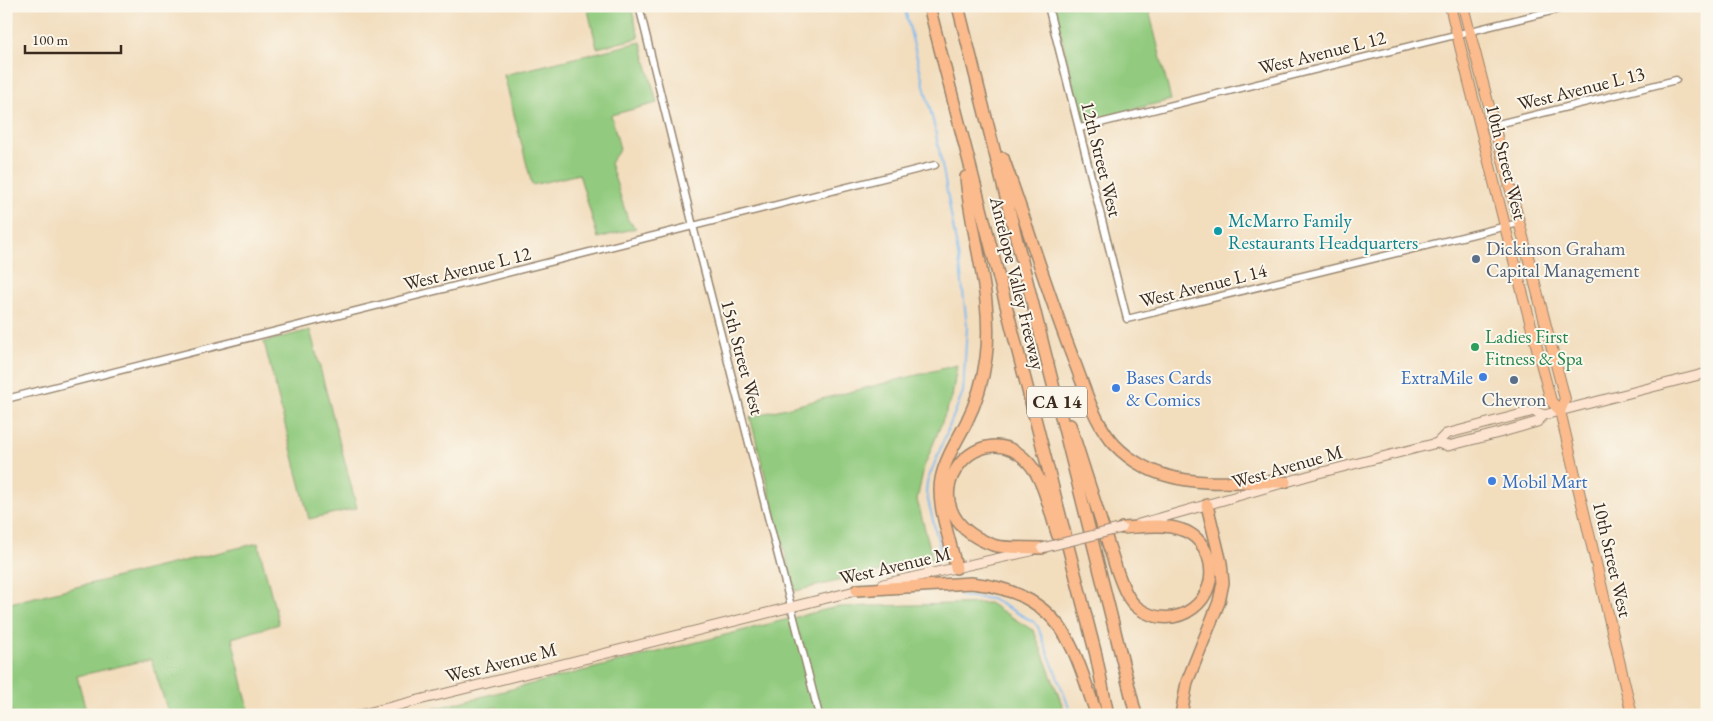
<svg xmlns="http://www.w3.org/2000/svg" width="1713" height="721" font-family="'EB Garamond',serif">
<style>
.green{fill:#92cb7f;stroke:#667a4e}
.lines{fill:none;stroke-linecap:round;stroke-linejoin:round}
.stream{stroke:#7cbaef;stroke-width:2}
.minor-casing{stroke:#96846e;stroke-width:9}
.secondary-casing{stroke:#96846e;stroke-width:11}
.primary-casing{stroke:#96846e;stroke-width:12}
.motorway-casing{stroke:#96846e;stroke-width:14}
.minor{stroke:#fff;stroke-width:6}
.secondary{stroke:#fde4d1;stroke-width:9}
.primary{stroke:#fbbb8c;stroke-width:10}
.motorway{stroke:#fbbb8c;stroke-width:11}
.secondary-bridge-casing{stroke:#96846e;stroke-width:11;stroke-linecap:butt}
.secondary-bridge{stroke:#fde4d1;stroke-width:9}
.culture-dot{fill:#0f9aa8;stroke:#fbf7ec;stroke-width:2}
.service-dot{fill:#5c6f8a;stroke:#fbf7ec;stroke-width:2}
.leisure-dot{fill:#2e9e5b;stroke:#fbf7ec;stroke-width:2}
.shop-dot{fill:#3f7fe0;stroke:#fbf7ec;stroke-width:2}
.labels{text-anchor:middle;stroke-width:4;stroke-linejoin:round;paint-order:stroke}
.shield{fill:#fbf7ec;stroke:#75685c;stroke-width:1}
.shield-label{font-size:18px;font-weight:bold;fill:#3b2a1e}
.street-label{font-size:19px;fill:#3b2a1e;stroke:#fbf7ec}
.culture-label{font-size:19px;fill:#0d838f;stroke:#fbf7ec;text-anchor:start}
.service-label{font-size:19px;fill:#4e5e75;stroke:#fbf7ec;text-anchor:start}
.leisure-label{font-size:19px;fill:#27864d;stroke:#fbf7ec;text-anchor:start}
.shop-label{font-size:19px;fill:#366cbe;stroke:#fbf7ec;text-anchor:start}
</style>
<rect width="100%" height="100%" fill="#fbf7ec"/>
<filter id="ink" filterUnits="userSpaceOnUse"><feTurbulence type="fractalNoise" baseFrequency=".02" numOctaves="2"/><feDisplacementMap in="SourceGraphic" scale="10" xChannelSelector="R" yChannelSelector="G"/><feConvolveMatrix kernelMatrix="1 2 1 2 8 2 1 2 1" color-interpolation-filters="sRGB"/></filter>
<filter id="wash" filterUnits="userSpaceOnUse"><feTurbulence type="fractalNoise" baseFrequency=".0096" numOctaves="4" result="noise"/><feDisplacementMap in="SourceGraphic" scale="20" xChannelSelector="R" yChannelSelector="G"/><feGaussianBlur stdDeviation="1.12" result="paint"/><feColorMatrix in="noise" values="0 0 0 0 0 0 0 0 0 0 0 0 0 0 0 0 0 1.4 0 .05"/><feComposite in="paint" operator="in"/></filter>
<g filter="url(#wash)">
<rect width="100%" height="100%" fill="#f2ddbd"/>
<path class="green" d="M587 6H631L639 38 597 48Z
M1054 6H1148L1171 100 1082 122Z
M641 42 657 103 611 115 620 149 610 163 628 220 636 228 598 238 579 174 532 185 504 75Z
M310 330 357 508 309 519 264 342Z
M957 365 952 397 924 467 917 500 933 559 795 591 750 417Z
M258 543 279 624 232 638 250 715H169L151 659 77 676 87 715H12L6 693V604Z
M989 603 1034 631 1066 715H500L497 707 466 715H409L836 607Z"/>
<g class="lines">
<path class="stream" d="M904 6 934 125 944 175 960 266 967 326 963 392 927 482 926 492 941 553
M959 596 992 599 1034 622 1038 627 1072 715"/>
</g>
</g>
<g filter="url(#ink)">
<g class="lines">
<g class="minor-casing">
<path id="minor" d="M639 6 693 226 819 715
M1048 6 1127 319 1519 223
M1494 125 1676 80
M1080 128 1572 6
M6 399 935 165"/>
</g>
<g class="secondary-casing">
<path id="secondary" d="M1437 443 1446 434 1534 411 1544 415 1707 373
M1139 524 1311 475 1437 443 1448 446 1499 433 1537 422 1544 415
M883 584 1031 551
M359 715 863 589"/>
</g>
<g class="primary-casing">
<path id="primary" d="M1450 6 1507 234 1551 401 1560 411 1632 715
M1463 6 1565 399 1560 411"/>
</g>
<g class="motorway-casing">
<path id="motorway" d="M929 6 1096 655 1108 715
M958 6 1136 715
M1003 158C1028 227 1049 298 1076 366 1085 390 1093 417 1109 438 1123 456 1145 470 1168 476 1206 487 1246 480 1285 482
M1070 425 1116 568C1121 581 1126 599 1138 608 1175 635 1223 600 1208 556 1203 544 1195 534 1182 530 1164 523 1141 527 1122 528
M1042 548C1030 547 1003 549 993 545 898 510 977 407 1028 462 1044 479 1050 513 1058 536
M956 568C951 541 936 505 941 479 945 459 957 441 966 423 976 403 983 381 986 358 994 297 971 237 966 177
M857 590 971 583C1014 587 1052 605 1071 646 1082 667 1088 692 1097 715
M1181 715 1187 682 1219 602 1223 583 1221 563 1207 505"/>
</g>
<use href="#minor" class="minor"/>
<use href="#secondary" class="secondary"/>
<use href="#primary" class="primary"/>
<use href="#motorway" class="motorway"/>
<g class="secondary-bridge-casing">
<path id="secondary-bridge" d="M1042 548 1122 528"/>
</g>
<use href="#secondary-bridge" class="secondary-bridge"/>
</g>
</g>
<circle class="culture-dot" cx="1218" cy="231" r="5"/>
<g class="service-dot">
<circle cx="1476" cy="259" r="5"/>
<circle cx="1514" cy="380" r="5"/>
</g>
<circle class="leisure-dot" cx="1475" cy="347" r="5"/>
<g class="shop-dot">
<circle cx="1483" cy="377" r="5"/>
<circle cx="1116" cy="388" r="5"/>
<circle cx="1492" cy="481" r="5"/>
</g>
<g class="labels">
<rect class="shield" x="1027" y="386.5" width="60" height="31" rx="4"/>
<g class="shield-label">
<text x="1057" y="408">CA 14</text>
</g>
<g class="street-label">
<text transform="translate(1322 52) rotate(-14)" y="7">West Avenue L 12</text>
<text transform="translate(1581 88) rotate(-14)" y="7">West Avenue L 13</text>
<text transform="translate(1102 159) rotate(76)" y="7">12th Street West</text>
<text transform="translate(1507 162) rotate(76)" y="7">10th Street West</text>
<text transform="translate(467 268) rotate(-14)" y="7">West Avenue L 12</text>
<text transform="translate(1018 283) rotate(76)" y="7">Antelope Valley Freeway</text>
<text transform="translate(1203 285) rotate(-14)" y="7">West Avenue L 14</text>
<text transform="translate(743 357) rotate(75)" y="7">15th Street West</text>
<text transform="translate(1287 466) rotate(-16)" y="7">West Avenue M</text>
<text transform="translate(1613 559) rotate(77)" y="7">10th Street West</text>
<text transform="translate(895 565) rotate(-13)" y="7">West Avenue M</text>
<text transform="translate(501 662) rotate(-14)" y="7">West Avenue M</text>
</g>
<g class="culture-label">
<text x="1228" y="227">McMarro Family<tspan x="1228" dy="22">Restaurants Headquarters</tspan></text>
</g>
<g class="service-label">
<text x="1486" y="255">Dickinson Graham<tspan x="1486" dy="22">Capital Management</tspan></text>
<text x="1514" y="406" text-anchor="middle">Chevron</text>
</g>
<g class="leisure-label">
<text x="1485" y="343">Ladies First<tspan x="1485" dy="22">Fitness &amp; Spa</tspan></text>
</g>
<g class="shop-label">
<text x="1126" y="384">Bases Cards<tspan x="1126" dy="22">&amp; Comics</tspan></text>
<text x="1473" y="384" text-anchor="end">ExtraMile</text>
<text x="1502" y="488">Mobil Mart</text>
</g>
</g>
<rect width="1713" height="721" fill="none" stroke="#fbf7ec" stroke-width="25"/>
<path d="M25 45v8h96v-8" fill="none" stroke="#3b2a1e" stroke-width="2.5"/>
<text x="32" y="45" font-size="15" fill="#3b2a1e" stroke="#fbf7ec" stroke-width="4" paint-order="stroke">100 m</text>
</svg>
